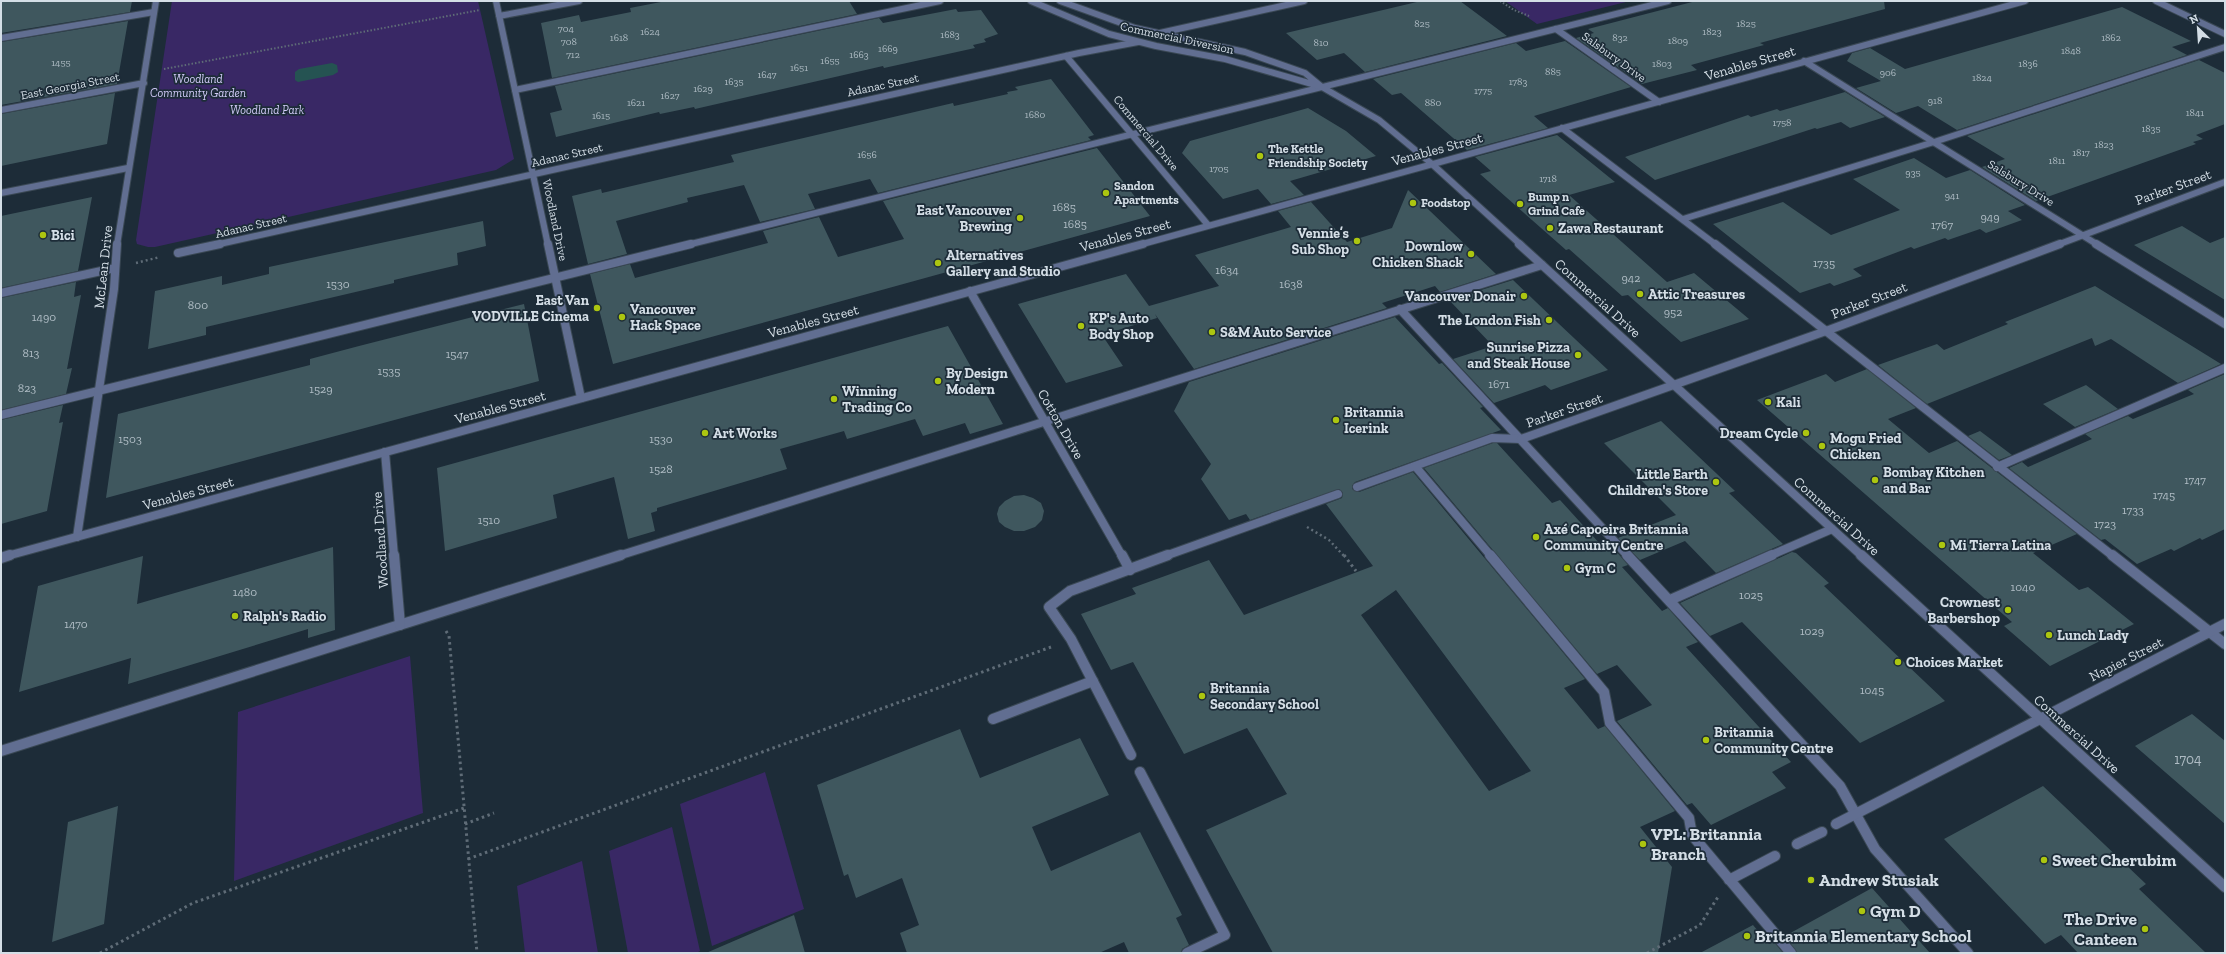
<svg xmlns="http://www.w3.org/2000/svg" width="2226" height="954" font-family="'Zilla Slab',serif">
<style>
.green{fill:#392865}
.water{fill:#255352}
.building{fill:#3f575e;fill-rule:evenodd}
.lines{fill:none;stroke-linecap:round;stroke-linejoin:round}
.service-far2-casing{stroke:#3a4854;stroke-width:8}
.service-far1-casing{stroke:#3a4854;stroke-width:10}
.service-casing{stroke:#3a4854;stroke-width:12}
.pedestrian-far1-casing{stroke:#3a4854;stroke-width:10}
.pedestrian-casing{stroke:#3a4854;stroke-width:12}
.minor-far2-casing{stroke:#3a4854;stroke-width:8}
.minor-far1-casing{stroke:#3a4854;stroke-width:10}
.minor-casing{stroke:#3a4854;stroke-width:12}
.tertiary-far2-casing{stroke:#3a4854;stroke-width:8}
.tertiary-far1-casing{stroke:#3a4854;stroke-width:10}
.tertiary-casing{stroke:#3a4854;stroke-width:12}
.path-far2{stroke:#5f6c77;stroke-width:2;stroke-dasharray:1.5 2;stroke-linecap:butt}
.path-far1{stroke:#5f6c77;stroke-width:2.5;stroke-dasharray:2 3;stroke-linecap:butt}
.path{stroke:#5f6c77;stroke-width:3;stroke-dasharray:2.5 3.5;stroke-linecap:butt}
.service-far2{stroke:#616e91;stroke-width:6}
.service-far1{stroke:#616e91;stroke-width:8}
.service{stroke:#616e91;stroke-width:10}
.pedestrian-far1{stroke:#616e91;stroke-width:8}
.pedestrian{stroke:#616e91;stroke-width:10}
.minor-far2{stroke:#616e91;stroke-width:6}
.minor-far1{stroke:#616e91;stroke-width:8}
.minor{stroke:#616e91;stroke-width:10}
.tertiary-far2{stroke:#616e91;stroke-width:6}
.tertiary-far1{stroke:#616e91;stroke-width:8}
.tertiary{stroke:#616e91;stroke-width:10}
.poi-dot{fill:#acc610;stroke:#1d2c38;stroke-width:1.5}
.labels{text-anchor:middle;stroke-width:3.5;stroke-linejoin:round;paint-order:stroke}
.far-number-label{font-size:10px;fill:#afbcc4}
.far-street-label{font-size:12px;fill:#d4dee6;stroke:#1d2c38}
.far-park-label{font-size:12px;font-style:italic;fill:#d2cbf8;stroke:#1d2c38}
.far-poi-label{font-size:12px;font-weight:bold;fill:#d4dee6;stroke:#1d2c38;text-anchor:start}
.number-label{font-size:12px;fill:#afbcc4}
.street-label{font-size:14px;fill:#d4dee6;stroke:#1d2c38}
.poi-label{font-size:14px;font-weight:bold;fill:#d4dee6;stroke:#1d2c38;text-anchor:start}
.near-number-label{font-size:14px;fill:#afbcc4}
.near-poi-label{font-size:17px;font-weight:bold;fill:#d4dee6;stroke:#1d2c38;text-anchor:start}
</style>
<rect width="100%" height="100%" fill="#1d2c38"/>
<path class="green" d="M172 1H478L514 159 496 170 155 247H148L137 244 136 240Z
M1505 1H1630L1537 24Z
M410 656 423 813 234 881 238 712Z
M765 772 804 909 712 946 680 804Z
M672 827 700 951 696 953H628L609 851Z
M582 861 598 953H525L517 886Z"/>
<path class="water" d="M332 63 337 65 338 72 333 75 298 82 295 80V72L299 69Z"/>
<path class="building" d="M1 1H132L130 12 1 33Z
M666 1H849L857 14 552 78 541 23 579 15 581 22 631 12 630 8Z
M1421 1H1460L1507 36 1365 72 1344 53 1317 60 1286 33Z
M1696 1H1884L1885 9 1760 43 1764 45 1691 65 1697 70 1642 84 1576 38 1594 33 1588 29Z
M2122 7 2191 41 2172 47 2187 55 1957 130 1918 106 1896 113 1856 88 1881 81 1847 61 1852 53 1870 48 1905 69Z
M956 9 958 12 981 10 998 34 984 39 986 42 973 45 975 48 884 68 883 66 695 109 694 107 660 114 659 112 556 137 550 113 562 110 555 86 879 18 883 23Z
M128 21 117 84 1 105V42Z
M1565 41 1631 87 1534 116 1548 128 1467 150 1401 93 1392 95 1373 79 1516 43 1526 51Z
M2199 60 2225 73V124L2196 135 2203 139 2193 142 2196 144 2036 201 1982 167 2005 159 1967 136Z
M1051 79 1094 135 1088 137 1091 140 878 193 870 179 808 194 815 209 760 222 744 185 687 198 688 202 616 221 627 254 588 264 572 196 601 189 602 193 734 162 731 155 953 103 954 106 1008 94 1007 92 1018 90 1015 87Z
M1845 92 1885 117 1850 128 1841 122 1817 129 1815 128 1655 180 1625 157 1748 115 1751 117 1777 109 1780 111Z
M115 93 107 144 1 166V114Z
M1308 108 1346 131 1376 156 1290 181 1304 195 1271 204 1258 189 1223 199 1182 153 1190 141Z
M1557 135 1615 182 1569 195 1667 282 1694 273 1749 319 1681 342 1628 295 1622 296 1569 249 1566 250 1480 174 1491 171 1475 157Z
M1097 148 1150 216 613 364 590 274 630 264 635 278 768 243 763 231 819 217 838 257 904 239 883 201Z
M1914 158 1946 178 1970 170 2025 205 2008 211 2022 220 1986 233 1980 229 1948 240 1945 238 1914 249 1911 247 1853 269 1862 276 1834 286 1830 283 1800 293 1713 224 1783 202 1831 235 1900 210 1853 179Z
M1408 190 1496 274 1440 292 1435 286 1382 303 1387 308 1194 369 1155 314 1157 318 1102 335 1123 366 1066 383 1018 304 1126 274 1149 306 1219 286 1195 255 1291 227 1278 211 1311 202 1347 242 1392 228Z
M92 197 78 271 1 288V216Z
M483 221 486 246 457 253 458 265 394 280V283L206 327V335L148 349 155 291 222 276V285L269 274V267Z
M2182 226 2210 243 2225 237V300L2134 245Z
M1513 280 1558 323 1608 370 1551 390 1545 385 1494 403 1453 359 1493 346 1449 300Z
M76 282 74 297 81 295 67 369 72 368 66 394 1 410V298Z
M2095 286 2221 364 2178 383 2111 339 2095 346 2092 338 1927 404 1878 365 1937 344 1944 350 2008 324 2005 322Z
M524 304 539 381 106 498 118 414 310 365V359L359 346Z
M1395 317 1439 364 1442 363 1483 407 1480 408 1501 430 1355 482 1352 486V489L1359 492 1413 472 1585 679 1564 688 1598 729 1605 726 1675 811 1640 827 1672 867 1658 953H1273L1206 830 1287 794 1247 728 1184 754 1133 662 1111 670 1081 614 1136 594 1132 588 1209 560 1244 615 1373 566 1326 504 1342 498 1343 493 1339 489 1250 520 1246 514 1229 520 1201 479 1211 464 1174 411 1189 382ZM1396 590 1531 771 1489 791 1361 615Z
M948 326 1003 424 970 434 965 423 923 436 915 419 847 439 844 431 780 449 787 469 657 508V511L651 513 655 531 628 539 614 477 553 495 557 518 445 551 437 468Z
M1867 369 1916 408 1888 419 1929 453 1957 441 2077 534 2033 553 2079 590 2088 587 2134 624 2050 666 2004 626 2012 622 1757 400 1826 374 1835 382Z
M2225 374V529L2202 540 2200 538 2174 551 2171 549 2137 564 2105 539 2101 540 2009 468 2022 462 2028 467 2092 439 2085 434 2128 416 2133 419 2194 394 2188 390Z
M2086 385 2118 409 2075 427 2043 404Z
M63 405 59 423 63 422 47 511 1 524V420Z
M1661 421 1735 491 1729 493 1783 544 1716 573 1685 541 1640 560 1618 538 1676 515 1604 443Z
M1980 431 2012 455 1999 460 1968 436Z
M1493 443H1497L1552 503 1560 500 1601 545 1608 542 1628 565 1622 567 1662 611 1668 608 1698 642 1686 647 1791 762 1772 772 1786 788 1711 825 1692 803 1687 805 1617 721 1652 705 1617 665 1597 674 1424 468Z
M1024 495 1033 498 1041 503 1044 511 1042 520 1035 527 1024 531H1014L1005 527 999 522 997 514 999 507 1005 501 1014 496Z
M333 547 335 630 308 638V629L128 684 131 658 19 692 38 586 143 556 137 604Z
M1792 552 1796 553 1829 583 1824 586 1945 701 1860 743 1742 622 1710 636 1680 603Z
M2192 714 2225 741V824L2135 746Z
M960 729 980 778 1080 738 1109 795 1032 827 1051 871 1140 832 1182 915 1176 918 1189 945 1182 949 1181 953H1129L1124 942 1099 953H907L900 933 919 925 902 878 856 898 848 874 844 876 817 785Z
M2043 786 2146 884 2139 889 2206 953H2078L2061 935 2045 944 1944 839Z
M118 806 104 924 52 942 68 822Z
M1872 888 1930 953H1797L1785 936Z
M794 915 805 953H706Z
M1753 925 1769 944 1774 942 1783 953H1700Z"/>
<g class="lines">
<g class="service-far2-casing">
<path id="service-far2" d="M1 38 154 12
M515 90 940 1
M1562 128 1716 245
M1 193 128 168
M1683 219 1934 142 2225 47
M687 245 1668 1"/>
</g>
<g class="service-far1-casing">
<path id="service-far1" d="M1715 244 2113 556
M1400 309 1628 556
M1 415 691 244
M1997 467 2225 368
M618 556 1542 265
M1165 556 1338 494
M1769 556 1832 529"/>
</g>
<g class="service-casing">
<path id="service" d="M1627 555 1840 786 1875 849 1968 953
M2112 555 2225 644
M1670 600 1772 555
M993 719 1093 681
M1 751 621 555
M1131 755 1071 639 1049 607 1070 591 1168 555
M1140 772 1225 935 1187 953"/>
</g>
<g class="pedestrian-far1-casing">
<path id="pedestrian-far1" d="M1415 466 1491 556
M1357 487 1492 438 1521 439"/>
</g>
<g class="pedestrian-casing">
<path id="pedestrian" d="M1490 555 1604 692 1610 723 1689 818 1692 835 1791 953
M1836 824 2040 719
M1797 844 1822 832
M1729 880 1775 856"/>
</g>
<g class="minor-far2-casing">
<path id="minor-far2" d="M496 1 548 245
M499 16 579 1
M1556 29 1659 102
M1160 33 1304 1
M1066 56 1208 225
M1804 61 2098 245
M1 110 144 83
M117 245 156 1
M215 245 1079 53 1138 42
M2057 245 2225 182"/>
</g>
<g class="minor-far1-casing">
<path id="minor-far1" d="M548 244 581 398
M2096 244 2225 324
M178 253 220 244
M970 291 1122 556
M1 293 115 268
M1521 439 1826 331 2060 244
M385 452 394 556
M77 537 114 289 117 244"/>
</g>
<g class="minor-casing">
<path id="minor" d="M394 555 400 625
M1122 555 1130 570
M2040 719 2225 624"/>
</g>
<g class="tertiary-far2-casing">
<path id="tertiary-far2" d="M1031 1 1109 34 1156 46 1225 59 1319 86
M1060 1 1135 28 1245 52 1305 73 1322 87 1379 120 1432 164 1521 245
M2156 1 2225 34
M1139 245 2025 1"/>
</g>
<g class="tertiary-far1-casing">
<path id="tertiary-far1" d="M1519 244 1862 556
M7 556 1143 244"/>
</g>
<g class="tertiary-casing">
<path id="tertiary" d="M1861 555 2225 887
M1 558 10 555"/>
</g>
<path class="path-far2" d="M1500 1 1514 10 1529 16
M164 69 480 10"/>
<path class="path-far1" d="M136 263 160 257
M1307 527 1329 540 1344 556"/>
<path class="path" d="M1344 555 1356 571
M446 631 449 636 477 953
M465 824 494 813
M468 859 1051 647
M100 953 193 903 464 808
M1647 953 1700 925 1718 897"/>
<use href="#service-far2" class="service-far2"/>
<use href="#service-far1" class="service-far1"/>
<use href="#service" class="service"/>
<use href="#pedestrian-far1" class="pedestrian-far1"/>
<use href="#pedestrian" class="pedestrian"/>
<use href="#minor-far2" class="minor-far2"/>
<use href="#minor-far1" class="minor-far1"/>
<use href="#minor" class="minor"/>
<use href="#tertiary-far2" class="tertiary-far2"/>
<use href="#tertiary-far1" class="tertiary-far1"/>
<use href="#tertiary" class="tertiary"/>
</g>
<g class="poi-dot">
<circle cx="1260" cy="156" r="4"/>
<circle cx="1106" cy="193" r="4"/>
<circle cx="1413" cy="203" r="4"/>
<circle cx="1520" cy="204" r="4"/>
<circle cx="1020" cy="218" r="4"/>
<circle cx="1550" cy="228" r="4"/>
<circle cx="43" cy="235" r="4"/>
<circle cx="1357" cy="241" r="4"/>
<circle cx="1471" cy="254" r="4"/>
<circle cx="938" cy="263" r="4"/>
<circle cx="1640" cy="294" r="4"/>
<circle cx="1524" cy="296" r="4"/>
<circle cx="597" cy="308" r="4"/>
<circle cx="622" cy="317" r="4"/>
<circle cx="1549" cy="320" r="4"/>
<circle cx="1081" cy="326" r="4"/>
<circle cx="1212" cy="332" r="4"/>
<circle cx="1578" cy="355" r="4"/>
<circle cx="938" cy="381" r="4"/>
<circle cx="834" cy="399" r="4"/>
<circle cx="1768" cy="402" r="4"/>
<circle cx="1336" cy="420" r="4"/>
<circle cx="705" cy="433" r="4"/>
<circle cx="1806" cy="433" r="4"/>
<circle cx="1822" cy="446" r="4"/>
<circle cx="1875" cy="480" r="4"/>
<circle cx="1716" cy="482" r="4"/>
<circle cx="1536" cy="537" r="4"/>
<circle cx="1942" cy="545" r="4"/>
<circle cx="1567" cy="568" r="4"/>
<circle cx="2008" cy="610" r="4"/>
<circle cx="235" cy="616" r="4"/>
<circle cx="2049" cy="635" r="4"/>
<circle cx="1898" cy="662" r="4"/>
<circle cx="1202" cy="696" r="4"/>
<circle cx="1706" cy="740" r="4"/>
<circle cx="1643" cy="844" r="4"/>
<circle cx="2044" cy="860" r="4"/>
<circle cx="1811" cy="880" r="4"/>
<circle cx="1862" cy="911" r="4"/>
<circle cx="2145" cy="929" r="4"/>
<circle cx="1747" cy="936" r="4"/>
</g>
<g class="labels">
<g class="far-number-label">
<text x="1422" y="27">825</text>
<text x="1746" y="27">1825</text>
<text x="566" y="32">704</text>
<text x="650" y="35">1624</text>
<text x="1712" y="35">1823</text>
<text x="950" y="38">1683</text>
<text x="619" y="41">1618</text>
<text x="1620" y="41">832</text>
<text x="2111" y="41">1862</text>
<text x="1678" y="44">1809</text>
<text x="569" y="45">708</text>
<text x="1321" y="46">810</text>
<text x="888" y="52">1669</text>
<text x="2071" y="54">1848</text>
<text x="573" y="58">712</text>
<text x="859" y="58">1663</text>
<text x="830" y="64">1655</text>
<text x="61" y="66">1455</text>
<text x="1662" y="67">1803</text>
<text x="2028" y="67">1836</text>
<text x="799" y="71">1651</text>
<text x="1553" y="75">885</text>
<text x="1888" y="76">906</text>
<text x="767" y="78">1647</text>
<text x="1982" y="81">1824</text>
<text x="734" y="85">1635</text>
<text x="1518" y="85">1783</text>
<text x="703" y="92">1629</text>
<text x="1483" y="94">1775</text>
<text x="670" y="99">1627</text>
<text x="1935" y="104">918</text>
<text x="636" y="106">1621</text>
<text x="1433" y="106">880</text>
<text x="2195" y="116">1841</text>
<text x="1035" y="118">1680</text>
<text x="601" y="119">1615</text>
<text x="1782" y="126">1758</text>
<text x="2151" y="132">1835</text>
<text x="2104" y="148">1823</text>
<text x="2081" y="156">1817</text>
<text x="867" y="158">1656</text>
<text x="2057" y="164">1811</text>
<text x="1219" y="172">1705</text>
<text x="1913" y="176">935</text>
<text x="1548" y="182">1718</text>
<text x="1952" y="199">941</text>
</g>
<g class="far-street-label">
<text transform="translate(1177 38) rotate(12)" y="4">Commercial Diversion</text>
<text transform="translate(1614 57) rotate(36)" y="4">Salsbury Drive</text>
<text transform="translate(883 85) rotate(-12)" y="4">Adanac Street</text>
<text transform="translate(70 86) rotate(-11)" y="4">East Georgia Street</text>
<text transform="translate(1146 133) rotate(50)" y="4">Commercial Drive</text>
<text transform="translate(567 155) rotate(-13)" y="4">Adanac Street</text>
<text transform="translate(2021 183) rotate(32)" y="4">Salsbury Drive</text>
<text transform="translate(555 220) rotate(78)" y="4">Woodland Drive</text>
<text transform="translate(251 226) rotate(-13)" y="4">Adanac Street</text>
</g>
<g class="far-park-label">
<text x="198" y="83">Woodland<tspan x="198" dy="14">Community Garden</tspan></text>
<text x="267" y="114">Woodland Park</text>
</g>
<g class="far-poi-label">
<text x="1268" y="153">The Kettle<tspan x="1268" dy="14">Friendship Society</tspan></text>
<text x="1114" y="190">Sandon<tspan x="1114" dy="14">Apartments</tspan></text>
<text x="1528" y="201">Bump n<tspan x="1528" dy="14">Grind Cafe</tspan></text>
<text x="1421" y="207">Foodstop</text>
</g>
<g class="number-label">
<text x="1064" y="211">1685</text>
<text x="1990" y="221">949</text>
<text x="1075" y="228">1685</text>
<text x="1942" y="229">1767</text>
<text x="1824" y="267">1735</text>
<text x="1227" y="274">1634</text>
<text x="1631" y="282">942</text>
<text x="338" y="288">1530</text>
<text x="1291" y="288">1638</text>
<text x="198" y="309">800</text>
<text x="1673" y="316">952</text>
<text x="44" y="321">1490</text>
<text x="31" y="357">813</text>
<text x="457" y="358">1547</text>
<text x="389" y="375">1535</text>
<text x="1499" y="388">1671</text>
<text x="27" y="392">823</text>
<text x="321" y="393">1529</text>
<text x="130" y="443">1503</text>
<text x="661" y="443">1530</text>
<text x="661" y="473">1528</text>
<text x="2195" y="484">1747</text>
<text x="2164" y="499">1745</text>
<text x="2133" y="514">1733</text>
<text x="489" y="524">1510</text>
<text x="2105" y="528">1723</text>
<text x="2023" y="591">1040</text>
<text x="245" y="596">1480</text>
<text x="1751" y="599">1025</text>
<text x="76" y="628">1470</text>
<text x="1812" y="635">1029</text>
<text x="1872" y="694">1045</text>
</g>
<g class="street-label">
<text transform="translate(1750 63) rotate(-16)" y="5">Venables Street</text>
<text transform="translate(1437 149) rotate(-15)" y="5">Venables Street</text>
<text transform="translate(2173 187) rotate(-20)" y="5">Parker Street</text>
<text transform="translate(1125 235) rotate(-15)" y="5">Venables Street</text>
<text transform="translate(103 267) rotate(-84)" y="5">McLean Drive</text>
<text transform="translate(1598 298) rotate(42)" y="5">Commercial Drive</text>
<text transform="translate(1869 300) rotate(-21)" y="5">Parker Street</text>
<text transform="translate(813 321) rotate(-15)" y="5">Venables Street</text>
<text transform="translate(500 407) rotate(-15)" y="5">Venables Street</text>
<text transform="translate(1564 410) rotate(-19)" y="5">Parker Street</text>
<text transform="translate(1061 424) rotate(60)" y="5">Cotton Drive</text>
<text transform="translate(188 493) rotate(-15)" y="5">Venables Street</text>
<text transform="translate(1837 516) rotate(42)" y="5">Commercial Drive</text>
<text transform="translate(380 540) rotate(-94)" y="5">Woodland Drive</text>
<text transform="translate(2126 659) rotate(-27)" y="5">Napier Street</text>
<text transform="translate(2077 734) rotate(42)" y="5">Commercial Drive</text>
</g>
<g class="poi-label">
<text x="1012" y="215" text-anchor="end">East Vancouver<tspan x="1012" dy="16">Brewing</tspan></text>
<text x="1558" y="233">Zawa Restaurant</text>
<text x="1349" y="238" text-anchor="end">Vennie’s<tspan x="1349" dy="16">Sub Shop</tspan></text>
<text x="51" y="240">Bici</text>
<text x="1463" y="251" text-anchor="end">Downlow<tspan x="1463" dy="16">Chicken Shack</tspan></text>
<text x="946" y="260">Alternatives<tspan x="946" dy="16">Gallery and Studio</tspan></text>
<text x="1648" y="299">Attic Treasures</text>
<text x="1516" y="301" text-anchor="end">Vancouver Donair</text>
<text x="589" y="305" text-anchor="end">East Van<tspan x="589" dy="16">VODVILLE Cinema</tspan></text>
<text x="630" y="314">Vancouver<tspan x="630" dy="16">Hack Space</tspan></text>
<text x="1089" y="323">KP's Auto<tspan x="1089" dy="16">Body Shop</tspan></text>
<text x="1541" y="325" text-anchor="end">The London Fish</text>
<text x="1220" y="337">S&amp;M Auto Service</text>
<text x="1570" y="352" text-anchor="end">Sunrise Pizza<tspan x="1570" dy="16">and Steak House</tspan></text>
<text x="946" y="378">By Design<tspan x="946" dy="16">Modern</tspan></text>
<text x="842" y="396">Winning<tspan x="842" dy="16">Trading Co</tspan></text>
<text x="1776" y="407">Kali</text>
<text x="1344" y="417">Britannia<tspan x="1344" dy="16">Icerink</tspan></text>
<text x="713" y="438">Art Works</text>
<text x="1798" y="438" text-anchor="end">Dream Cycle</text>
<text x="1830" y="443">Mogu Fried<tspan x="1830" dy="16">Chicken</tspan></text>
<text x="1883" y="477">Bombay Kitchen<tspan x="1883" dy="16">and Bar</tspan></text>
<text x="1708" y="479" text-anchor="end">Little Earth<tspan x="1708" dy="16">Children's Store</tspan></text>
<text x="1544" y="534">Axé Capoeira Britannia<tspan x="1544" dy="16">Community Centre</tspan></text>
<text x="1950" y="550">Mi Tierra Latina</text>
<text x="1575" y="573">Gym C</text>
<text x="2000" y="607" text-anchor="end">Crownest<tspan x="2000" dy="16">Barbershop</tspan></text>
<text x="243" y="621">Ralph's Radio</text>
<text x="2057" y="640">Lunch Lady</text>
<text x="1906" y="667">Choices Market</text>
<text x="1210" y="693">Britannia<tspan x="1210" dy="16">Secondary School</tspan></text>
<text x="1714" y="737">Britannia<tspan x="1714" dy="16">Community Centre</tspan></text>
</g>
<g class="near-number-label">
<text x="2188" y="764">1704</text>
</g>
<g class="near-poi-label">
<text x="1651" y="840">VPL: Britannia<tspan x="1651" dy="20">Branch</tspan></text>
<text x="2052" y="866">Sweet Cherubim</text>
<text x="1819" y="886">Andrew Stusiak</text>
<text x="1870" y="917">Gym D</text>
<text x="2137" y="925" text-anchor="end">The Drive<tspan x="2137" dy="20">Canteen</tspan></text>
<text x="1755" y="942">Britannia Elementary School</text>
</g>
</g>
<rect width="2226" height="954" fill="none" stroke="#d4dee6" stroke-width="4"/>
<g transform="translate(2198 28) rotate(335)" stroke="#1d2c38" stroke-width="3" paint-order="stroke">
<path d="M0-3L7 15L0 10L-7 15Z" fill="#d4dee6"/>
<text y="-6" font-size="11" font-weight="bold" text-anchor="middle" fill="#d4dee6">N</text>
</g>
</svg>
